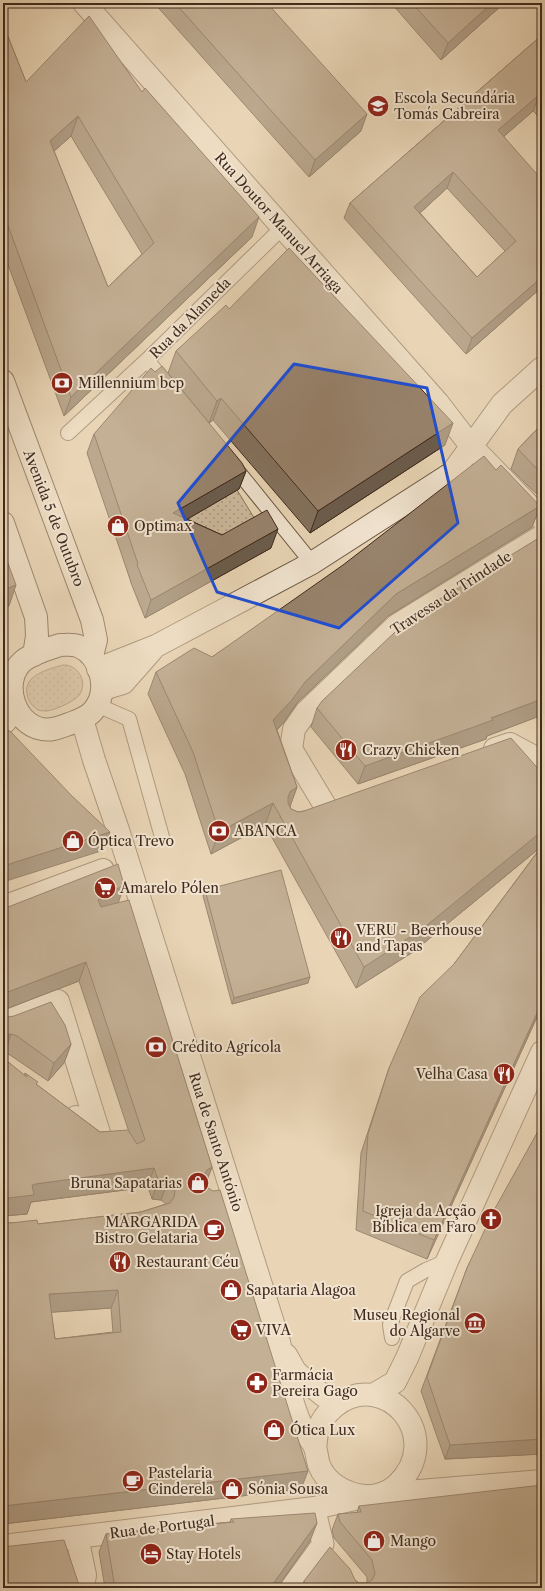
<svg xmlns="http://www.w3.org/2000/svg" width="545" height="1591" font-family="'Libre Caslon Text',serif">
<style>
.grass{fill:url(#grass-dots);stroke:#86725c}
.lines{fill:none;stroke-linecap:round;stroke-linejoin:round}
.service-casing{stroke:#6a5543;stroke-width:16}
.pedestrian-casing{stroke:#6a5543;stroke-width:23}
.minor-casing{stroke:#6a5543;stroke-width:24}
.tertiary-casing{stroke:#6a5543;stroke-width:24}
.secondary-casing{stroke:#402a1d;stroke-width:24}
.service{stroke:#f1e4d0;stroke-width:14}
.pedestrian{stroke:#f1e4d0;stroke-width:21}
.minor{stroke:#f1e4d0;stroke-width:22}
.tertiary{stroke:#f1e4d0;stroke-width:22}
.secondary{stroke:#f1e4d0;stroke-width:22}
.wall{fill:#83715e;stroke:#402a1d;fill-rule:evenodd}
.shaded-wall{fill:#6a5c4c;stroke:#402a1d}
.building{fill:#98836d;stroke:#402a1d;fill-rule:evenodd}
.marked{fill:none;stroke:#1d4ed8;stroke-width:3;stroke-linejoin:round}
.labels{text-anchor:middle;stroke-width:4;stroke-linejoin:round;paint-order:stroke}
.poi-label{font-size:14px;fill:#402a1d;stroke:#f1e4d0;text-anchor:start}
.street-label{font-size:14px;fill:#402a1d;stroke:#f1e4d0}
</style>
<defs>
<pattern id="grass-dots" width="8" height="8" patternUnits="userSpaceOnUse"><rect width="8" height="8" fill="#ccb99c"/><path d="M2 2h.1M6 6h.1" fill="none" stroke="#a7977f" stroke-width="1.8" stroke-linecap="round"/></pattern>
</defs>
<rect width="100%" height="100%" fill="#e9d6b6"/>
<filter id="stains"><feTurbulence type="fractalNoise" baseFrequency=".005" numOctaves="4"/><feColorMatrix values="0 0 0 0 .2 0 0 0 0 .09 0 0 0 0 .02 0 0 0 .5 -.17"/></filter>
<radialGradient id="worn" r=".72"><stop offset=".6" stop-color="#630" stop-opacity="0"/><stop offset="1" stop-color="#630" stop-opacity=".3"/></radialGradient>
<path class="grass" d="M237 490 261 529 199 546 131 583 123 557Z
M63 665C77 664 88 681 80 694 76 701 55 710 47 711 44 711 41 711 38 710 32 706 28 701 27 694 23 675 49 669 63 665Z"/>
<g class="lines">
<g class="service-casing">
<path id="service" d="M168 386 147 360 282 228
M68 433 147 360
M232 464 312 563
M97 705 129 719 162 837
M392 1338 390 1325 407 1281 426 1270 447 1261"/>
</g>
<g class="pedestrian-casing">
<path id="pedestrian" d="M291 1588 323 1544 316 1515"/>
</g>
<g class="minor-casing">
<path id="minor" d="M84 3 438 403 471 446 542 519
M98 669 156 646 312 563 452 473 502 404 542 368
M103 689 123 683 153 649
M3 724 10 716 15 706
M495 749 510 744 536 758 542 766
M327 809 291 749 294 729 306 712 397 625 542 536
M3 907 103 870
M3 1023 58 1001 99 1133 76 1117
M373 1395 395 1382 407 1358 447 1261 542 1052
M383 1494 542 1481
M77 1537 85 1575 83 1588"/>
</g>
<g class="tertiary-casing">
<path id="tertiary" d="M82 719 94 760 118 830 279 1342C285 1370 290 1403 303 1429 307 1435 312 1441 315 1447 317 1453 317 1459 319 1465 326 1483 345 1494 364 1496 375 1497 388 1493 397 1485 447 1437 385 1367 335 1406 328 1412 321 1420 318 1430 316 1435 316 1442 315 1448
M286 1355 295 1371 309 1384 324 1396 342 1401
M3 1546 314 1508 364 1497"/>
</g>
<g class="secondary-casing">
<path id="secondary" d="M3 381 92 620 96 640 92 656
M3 523 36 617 37 636 34 655
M60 645C66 645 72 644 78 646 102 656 110 692 93 711 87 718 77 721 69 724 60 727 52 731 42 729 13 724 1 680 23 661 33 653 48 649 60 645Z"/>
</g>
<use href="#service" class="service"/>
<use href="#pedestrian" class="pedestrian"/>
<use href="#minor" class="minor"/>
<use href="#tertiary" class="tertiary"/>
<use href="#secondary" class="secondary"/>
</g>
<path class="wall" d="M154 3H267L361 131 309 177Z
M391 3H503L502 5 441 60Z
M3 24 26 82 142 92 252 237 64 416 3 251ZM71 136 142 254 108 287 54 151Z
M542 35V120L533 111 504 136 542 287 466 354 344 218 350 203ZM447 188 505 251 477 277 420 213Z
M229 309 445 445 310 533 213 420 209 423 168 373 176 351Z
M542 424V499L527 485 511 469 518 449Z
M94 434 246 471 239 489 187 519 222 535 271 548 145 618 131 583V582L87 453Z
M496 470 540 506 532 527 388 616 297 703 284 722 277 730 297 787 290 806 291 809 298 812 542 773V1006L427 1259 356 1230 361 1153 389 1068 454 964 541 847 413 952 356 988 265 825 211 854 185 774 148 694 156 672 212 657Z
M542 536V715L487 736 486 739 358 784 311 727 317 708Z
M205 890 308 983 232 1004 203 896Z
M118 903 212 1167 205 1185 301 1489 3 1524V1221L4 1222 11 1223 38 1224 141 1212 166 1204 161 1200 152 1199 148 1187 31 1202 27 1214 3 1216V1058L24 1075 25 1073 37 1085 100 1132H129L79 981 3 1010V909ZM111 1308 113 1332 55 1339 51 1312Z
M3 1015 71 1044 64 1063 48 1081 10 1055 5 1053H3Z
M542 1124V1454L445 1459 421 1391 467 1268Z
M359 1506 542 1588H302L304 1581 355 1580 359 1583H366L367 1582V1577L334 1538 332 1530 338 1514 357 1513Z
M231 1519 310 1541 277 1588H105L99 1552 106 1534 230 1522Z"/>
<path class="shaded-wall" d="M492 3H503L502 5 441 60 448 43Z
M539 95 533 111 493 146 498 130Z
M367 114 361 131 309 177 315 160Z
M78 116 71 136 43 161 50 141Z
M453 172 447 188 409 223 414 207Z
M259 217 252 237 64 416 71 397Z
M542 277V287L466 354 472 338Z
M221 398 213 420 209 423 217 401Z
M453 423 445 445 310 533 318 511Z
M246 471 239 489 167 531 173 513Z
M540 506 532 527 388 616 297 703 284 722 265 742 273 720 305 682 396 594Z
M278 529 271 548 145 618 151 600Z
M16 585 9 606 3 608V590Z
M542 699V715L487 736 486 739 358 784 365 766Z
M297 787 289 809 282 813 280 818 290 792Z
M273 803 265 825 211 854 219 832Z
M542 831V846L413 952 356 988 364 967Z
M110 832 104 850 3 882V866Z
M124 885 118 904 91 918 98 900Z
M86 962 79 981 3 1010V994L5 993Z
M310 977 308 983 232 1004 234 998Z
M542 1002V1006L427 1259 434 1240Z
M11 1034 5 1053H3V1044L6 1035Z
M71 1044 64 1063 48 1081 54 1063Z
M212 1167 205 1185 197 1194 204 1175 207 1170Z
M154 1168 148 1187 31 1202 27 1214 3 1216V1200L35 1184Z
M158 1180 168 1181 161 1200 152 1199Z
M118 1290 111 1308 42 1313 49 1294Z
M542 1439V1454L445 1459 450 1445Z
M308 1471 301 1489 3 1524V1506Z
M317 1523 310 1541 277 1588H270Z"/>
<path class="building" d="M175 3H267L367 114 315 160Z
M412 3H492L448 43Z
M89 16 142 92 145 88 259 217 71 397 3 212V24L26 82ZM78 116 154 243 108 287 50 141Z
M542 35V98L539 95 498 130 542 180V277L472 338 350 203ZM453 172 516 241 477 277 414 207Z
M289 248 453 423 318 511 221 398 217 401 176 351 226 305 229 309Z
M162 366 242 463 246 471 173 513 222 535 267 510 278 529 151 600 137 565 138 564 94 434 151 368 155 372Z
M542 424V473L534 466 518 449Z
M484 456 496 470 501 465 540 506 396 594 305 682 291 701 273 720 297 787 290 792 288 797V803L291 809 298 812 304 811 511 738 542 773V831L421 930 364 967 273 803 219 832 193 752 156 672 194 648 212 657 343 565Z
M542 536V699L491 718 493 720 365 766 317 708 322 701 412 616Z
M3 550 16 585 3 590Z
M3 726 9 731H10L71 795 110 832 3 866Z
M542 846V1002L434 1240 363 1211 368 1134 389 1068 420 997 454 964Z
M118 864 124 885 98 900 101 907 129 900 212 1167 207 1170 204 1175V1183L208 1188 213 1191 220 1190 308 1471 3 1506V1221L4 1222 11 1223 37 1220 38 1224 141 1212 170 1203 174 1197 175 1191 172 1185 168 1181 158 1180 154 1168 35 1184V1185H32L34 1195 8 1198 3 1200V1058L27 1077 25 1073 38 1082 36 1084 100 1132 128 1130 137 1144 145 1140 86 962 5 993 3 994V909ZM118 1290 121 1332 55 1339 49 1294Z
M281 870 310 977 234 998 205 890Z
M51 1002 65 1025 71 1044 54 1063 17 1036 11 1034 6 1035 3 1028V1015L8 1017 14 1016Z
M542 1124V1439L450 1445 427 1377 467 1268 493 1212Z
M542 1485V1588H307L304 1581 330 1547 350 1569 355 1580 359 1583H366L372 1580 375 1574 372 1560 340 1522 338 1514 361 1512 359 1506Z
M315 1513 317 1523 270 1588H115L106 1534 234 1522 231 1519Z
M64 1540 80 1588H3V1547Z"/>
<path d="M0 0H545V1591H0ZM294 364 427 388 458 523 339 628 217 592 178 503Z" fill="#e9d6b6" fill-opacity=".55" fill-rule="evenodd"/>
<path class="marked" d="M294 364 427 388 458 523 339 628 217 592 178 503Z"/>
<defs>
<g id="school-disc" transform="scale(1.15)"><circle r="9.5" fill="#8f2418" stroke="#f1e4d0"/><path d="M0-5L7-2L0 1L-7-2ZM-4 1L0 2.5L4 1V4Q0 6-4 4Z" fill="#fff"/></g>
<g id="bank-disc" transform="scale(1.15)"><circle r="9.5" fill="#8f2418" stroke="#f1e4d0"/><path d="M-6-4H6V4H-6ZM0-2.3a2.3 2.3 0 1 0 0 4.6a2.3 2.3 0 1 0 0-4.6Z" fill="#fff"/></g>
<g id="shop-disc" transform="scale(1.15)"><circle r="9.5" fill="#8f2418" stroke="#f1e4d0"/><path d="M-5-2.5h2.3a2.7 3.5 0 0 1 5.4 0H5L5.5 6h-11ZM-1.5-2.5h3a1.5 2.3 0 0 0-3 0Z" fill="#fff"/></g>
<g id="restaurant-disc" transform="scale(1.15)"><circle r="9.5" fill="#8f2418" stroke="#f1e4d0"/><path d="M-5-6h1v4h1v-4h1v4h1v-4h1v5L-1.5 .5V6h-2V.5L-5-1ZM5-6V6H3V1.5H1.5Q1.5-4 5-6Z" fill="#fff"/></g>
<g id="supermarket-disc" transform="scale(1.15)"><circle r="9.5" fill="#8f2418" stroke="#f1e4d0"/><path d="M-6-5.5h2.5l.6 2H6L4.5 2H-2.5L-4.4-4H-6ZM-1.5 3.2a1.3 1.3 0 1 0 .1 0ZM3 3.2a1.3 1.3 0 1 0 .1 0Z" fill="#fff"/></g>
<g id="church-disc" transform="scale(1.15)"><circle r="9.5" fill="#8f2418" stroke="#f1e4d0"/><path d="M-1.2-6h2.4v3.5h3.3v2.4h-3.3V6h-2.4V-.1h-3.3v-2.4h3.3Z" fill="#fff"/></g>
<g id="cafe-disc" transform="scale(1.15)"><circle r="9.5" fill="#8f2418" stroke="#f1e4d0"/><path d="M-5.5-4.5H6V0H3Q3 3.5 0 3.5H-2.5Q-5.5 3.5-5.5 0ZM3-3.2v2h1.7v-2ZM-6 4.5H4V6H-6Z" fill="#fff"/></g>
<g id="museum-disc" transform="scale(1.15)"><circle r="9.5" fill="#8f2418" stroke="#f1e4d0"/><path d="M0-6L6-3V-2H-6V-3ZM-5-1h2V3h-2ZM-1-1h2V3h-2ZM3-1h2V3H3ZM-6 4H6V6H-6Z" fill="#fff"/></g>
<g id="pharmacy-disc" transform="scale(1.15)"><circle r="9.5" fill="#8f2418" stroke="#f1e4d0"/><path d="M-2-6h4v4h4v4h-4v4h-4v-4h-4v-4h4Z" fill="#fff"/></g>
<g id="hotel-disc" transform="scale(1.15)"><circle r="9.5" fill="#8f2418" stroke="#f1e4d0"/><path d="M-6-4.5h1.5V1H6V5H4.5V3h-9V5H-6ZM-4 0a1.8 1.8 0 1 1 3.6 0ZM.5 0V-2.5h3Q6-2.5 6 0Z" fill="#fff"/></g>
</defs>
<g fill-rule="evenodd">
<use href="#school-disc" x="378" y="106"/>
<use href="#bank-disc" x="62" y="383"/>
<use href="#shop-disc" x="118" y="526"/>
<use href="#restaurant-disc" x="346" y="750"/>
<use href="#bank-disc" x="219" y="831"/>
<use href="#shop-disc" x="73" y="841"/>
<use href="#supermarket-disc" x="105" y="888"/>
<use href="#restaurant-disc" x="341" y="938"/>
<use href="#bank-disc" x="156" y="1047"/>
<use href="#restaurant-disc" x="504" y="1074"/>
<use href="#shop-disc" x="198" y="1183"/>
<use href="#church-disc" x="491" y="1219"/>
<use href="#cafe-disc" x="214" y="1230"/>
<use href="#restaurant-disc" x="120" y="1262"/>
<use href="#shop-disc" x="231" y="1290"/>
<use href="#museum-disc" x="475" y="1323"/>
<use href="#supermarket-disc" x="241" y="1330"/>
<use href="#pharmacy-disc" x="257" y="1383"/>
<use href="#shop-disc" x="274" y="1430"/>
<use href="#cafe-disc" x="133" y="1481"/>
<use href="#shop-disc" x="232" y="1489"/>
<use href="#shop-disc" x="374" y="1541"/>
<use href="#hotel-disc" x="151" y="1554"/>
</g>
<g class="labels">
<g class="poi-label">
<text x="394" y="103">Escola Secundária<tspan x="394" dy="16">Tomás Cabreira</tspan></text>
<text x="78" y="388">Millennium bcp</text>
<text x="134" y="531">Optimax</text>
<text x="362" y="755">Crazy Chicken</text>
<text x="234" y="836">ABANCA</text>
<text x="88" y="846">Óptica Trevo</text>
<text x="120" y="893">Amarelo Pólen</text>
<text x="356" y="935">VERU - Beerhouse<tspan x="356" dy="16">and Tapas</tspan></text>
<text x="172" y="1052">Crédito Agrícola</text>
<text x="488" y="1079" text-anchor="end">Velha Casa</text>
<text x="182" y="1188" text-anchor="end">Bruna Sapatarias</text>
<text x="476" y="1216" text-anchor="end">Igreja da Acção<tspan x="476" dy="16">Bíblica em Faro</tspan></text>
<text x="198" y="1227" text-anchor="end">MARGARIDA<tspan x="198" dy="16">Bistro Gelataria</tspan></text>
<text x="136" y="1267">Restaurant Céu</text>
<text x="246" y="1295">Sapataria Alagoa</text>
<text x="460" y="1320" text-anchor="end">Museu Regional<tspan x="460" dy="16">do Algarve</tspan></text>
<text x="256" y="1335">VIVA</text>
<text x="272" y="1380">Farmácia<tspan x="272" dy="16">Pereira Gago</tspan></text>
<text x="290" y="1435">Ótica Lux</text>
<text x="148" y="1478">Pastelaria<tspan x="148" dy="16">Cinderela</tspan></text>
<text x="248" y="1494">Sónia Sousa</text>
<text x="390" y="1546">Mango</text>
<text x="166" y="1559">Stay Hotels</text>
</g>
<g class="street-label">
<text transform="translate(279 223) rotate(48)" y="5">Rua Doutor Manuel Arriaga</text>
<text transform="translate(190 318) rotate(-45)" y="5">Rua da Alameda</text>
<text transform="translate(54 518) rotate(69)" y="5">Avenida 5 de Outubro</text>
<text transform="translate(451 593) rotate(-33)" y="5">Travessa da Trindade</text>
<text transform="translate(216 1142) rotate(72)" y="5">Rua de Santo António</text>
<text transform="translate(162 1527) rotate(-7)" y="5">Rua de Portugal</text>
</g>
</g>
<rect width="545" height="1591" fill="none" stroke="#e9d6b6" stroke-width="16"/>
<rect x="4" y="4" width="537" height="1583" fill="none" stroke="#402a1d" stroke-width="2"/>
<rect x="8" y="8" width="529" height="1575" fill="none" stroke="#402a1d"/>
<rect width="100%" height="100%" filter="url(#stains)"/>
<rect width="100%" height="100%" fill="url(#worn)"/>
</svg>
